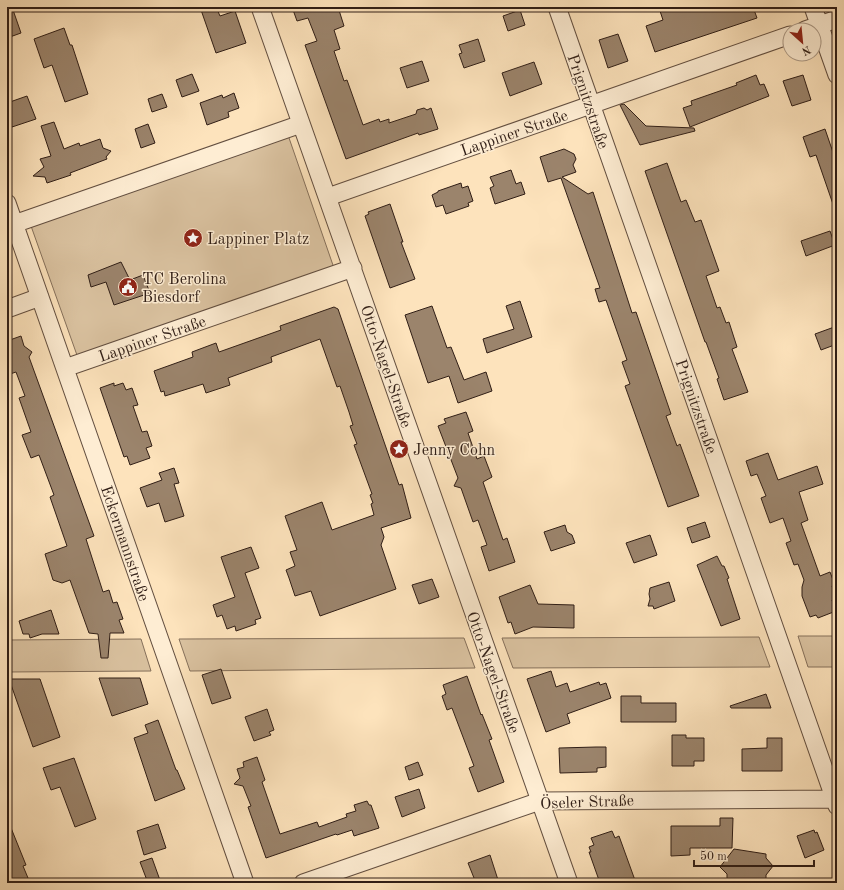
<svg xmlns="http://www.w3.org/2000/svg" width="844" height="890" font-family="'Old Standard TT',serif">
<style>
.green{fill:#dac2a0;stroke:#85705b}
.building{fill:#9b846c;stroke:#301e16}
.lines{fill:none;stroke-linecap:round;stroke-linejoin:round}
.minor-casing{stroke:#634f40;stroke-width:19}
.minor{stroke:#feedd3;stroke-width:17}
.labels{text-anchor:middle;stroke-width:3;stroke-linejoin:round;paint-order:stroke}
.street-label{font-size:16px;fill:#301e16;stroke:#feedd3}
.poi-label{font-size:16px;fill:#301e16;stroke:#feedd3;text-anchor:start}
</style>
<rect width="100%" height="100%" fill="#fde3bc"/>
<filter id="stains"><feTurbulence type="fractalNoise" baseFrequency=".005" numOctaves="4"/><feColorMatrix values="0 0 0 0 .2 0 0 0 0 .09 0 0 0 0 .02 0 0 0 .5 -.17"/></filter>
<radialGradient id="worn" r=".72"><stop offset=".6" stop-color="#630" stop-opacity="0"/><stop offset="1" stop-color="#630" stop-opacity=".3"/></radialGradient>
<path class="green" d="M288 135 335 271 78 358 31 226Z
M798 636H837V667H808Z
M759 637 770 667 513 668 502 638Z
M464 638 475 668 190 671 179 639Z
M141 639 151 671 7 672V640Z"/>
<path class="building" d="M7 7H12L21 33 7 38Z
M200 7H216L220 16 235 11 246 43 216 53Z
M292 7H338L344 26 334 30 340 49 334 51 344 81 347 80 363 125 379 119 380 122 389 119V123L416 114 417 110 424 108 427 110 431 108 438 129 419 135 418 133 346 159 305 45 317 41 308 18 297 21Z
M661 7H753L757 18 655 52 646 26 663 20 660 11 662 10Z
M520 10 525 25 508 31 503 16Z
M64 28 70 45H72L88 94 65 102 52 65 44 68 34 39Z
M618 34 628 61 608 68 599 40Z
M478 39 485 61 464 68 459 54 462 53 459 45Z
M422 61 429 81 407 88 400 68Z
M534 62 542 84 510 96 502 73Z
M192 74 199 91 182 97 176 80Z
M756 75 760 85 764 84 769 96 690 127 683 108 692 105 691 101 737 85 736 83Z
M803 75 811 100 792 106 783 81Z
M234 93 239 108 228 112 229 117 207 125 200 103 222 95 223 98Z
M162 94 167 107 152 112 148 99Z
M27 96 36 119 12 127 7 114V103Z
M624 104 646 126 694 128 695 131 640 145 620 105Z
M54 122 64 149 79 143 80 146 100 139 103 148 111 151 106 157 107 159 70 173 71 175 47 183 45 177 33 176 44 167 40 159 51 156 41 126Z
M148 124 155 143 141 148 135 129Z
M825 129 837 164V210H835L816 155 810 157 803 137Z
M564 149 574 154 576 159 573 165 576 172 562 177 588 194 593 192 632 313 636 312 671 414 666 416 677 446 680 444 699 496 668 507 625 386 630 384 622 362 627 360 606 300 599 302 595 289 600 288 561 178 548 182 540 157Z
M667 163 681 202 686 200 695 222 701 220 719 271 706 276 717 308 720 307 726 323 729 322 737 347 732 349 748 392 724 400 717 379 719 378 706 342H705L645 171Z
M511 170 516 184 521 182 525 194 495 204 490 188 494 186 490 177Z
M461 183 462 188 468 186 473 201 468 203 469 206 446 214 443 205 436 207 432 195 438 192V191Z
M390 204 403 242H401L415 279 390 288 365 216 369 214 368 212Z
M830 231 835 245 806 256 801 241Z
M121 262 130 280 143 275 150 293 114 305 106 282 91 287 88 275Z
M520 301 532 337 487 353 483 339 514 329 506 306Z
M432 306 447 348 451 347 464 380 486 372 492 391 458 403 449 376 428 383 405 315Z
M334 307 338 309 399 485 402 484 411 518 381 528 384 537 381 545 396 589 320 616 311 591 295 596 289 578 286 570 295 566 290 552 297 550 285 516 322 502 332 530 374 515 371 504 373 503 370 495 372 494 354 445 357 444 350 426 353 425 349 412 340 386 337 387 320 339 271 357 272 362 228 378 230 385 206 393 203 384 165 396 164 391 161 392 154 371 193 357 192 352 216 343 219 352 281 330 280 326Z
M837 326V344L821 350 815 334Z
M21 336 24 346 32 352 29 357 94 536 86 539 103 592 109 590 113 603 117 602 123 619 119 620 124 633H110L108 658H101L98 634 89 633 70 580 62 583 53 580 45 554 67 546 50 497 54 495 39 455 31 458 22 435 31 432 19 398 25 396 16 372 7 375V341Z
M114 383V386L123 383 126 390 132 388 138 405 133 406 142 432 147 431 152 446 146 448 150 458 130 465 127 456 124 457 100 388Z
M466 412 473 431 468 433 477 459 484 456 492 477 483 482 503 540 507 538 515 562 489 571 481 547 487 545 478 520 473 522 461 488 454 486 458 478 438 426 446 423 444 419Z
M768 453 778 480 817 466 823 484 799 492 808 520 801 523 820 576 830 572 835 585 832 586 837 599 832 600 836 611 818 618 816 615 810 617 802 596V587L804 580 798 564 794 565 786 543 791 541 783 518 770 523 761 498 766 496 757 474 751 476 746 461Z
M174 468 179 483 174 484 184 516 165 522 159 503 147 507 140 488 162 480 159 473Z
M705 522 710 537 692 543 687 528Z
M565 525 567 532 572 535 575 543 551 551 544 532Z
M650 535 657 555 634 563 626 543Z
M251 547 259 568 245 573 261 618 255 620 256 624 236 631 235 626 227 629 222 615 217 617 213 605 235 597 221 557Z
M717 556 722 566H724L729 578 727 579 740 619 721 626 697 565Z
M432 579 439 597 419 604 412 585Z
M669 582 675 601 654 609 653 606H648L650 599 649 594 650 588Z
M530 585 538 604 574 605V628L533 627 515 634 511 622 508 623 499 597Z
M51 610 59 634H42L30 638 29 634H23L19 621Z
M221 669 231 698 212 704 202 675Z
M551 671 556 687 567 683 570 692 599 682 600 685 606 683 611 698 567 714 570 723 546 732 527 679Z
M467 676 481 715 482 714 492 739 489 740 504 782 478 792 469 768 474 766 452 708 447 710 442 696 446 694 443 685Z
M99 678H140L148 704 112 716Z
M9 679H40L60 737 33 747Z
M766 694 771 708H731L730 706Z
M621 696H641V703H676V722H621Z
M267 709 274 730 269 732 271 735 254 741 245 717Z
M158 720 176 770H177L185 789 155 801 134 738 148 733 145 725Z
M672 735H686V738H704V761H694V766H672Z
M767 738H782V771H742V749L767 748Z
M596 747H606V767L597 768V772L560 773 559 748Z
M257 757 265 780 262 782 280 834 317 822 319 827 347 817 346 814 356 811 354 805 367 801 369 805H371L379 828 354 836 352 830 337 835 336 834 266 858 248 807 251 806 243 786 234 784 240 778 237 769 244 767 243 762Z
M74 758 96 819 75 827 60 787 51 790 43 768Z
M418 762 423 775 409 780 405 767Z
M419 789 425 808 402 817 395 797Z
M7 818 26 865 23 866 28 878 15 883H7Z
M720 818H733L732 848H690V855L671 856V826H720Z
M158 824 166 848 144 855 137 831Z
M814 830 815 833 817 832 824 850 805 858 797 836Z
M612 831 615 838 619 836 636 883H600L589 852H591L589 847 594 845 591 838Z
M734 849 766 854V858L773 866 766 875V880H727V874L720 867Z
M490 855 499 883H476L468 863Z
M152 858 161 883H148L140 862Z"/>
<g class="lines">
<g class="minor-casing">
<path id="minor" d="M260 7 569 883
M557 7 837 806
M813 7 837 75
M805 30 837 19
M328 197 790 35
M7 203 245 883
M14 224 301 124
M7 309 40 297
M65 368 353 268
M303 883 540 801 837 799"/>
</g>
<use href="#minor" class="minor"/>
</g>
<defs>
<g id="sight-disc" transform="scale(1)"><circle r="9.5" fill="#8f2418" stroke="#feedd3"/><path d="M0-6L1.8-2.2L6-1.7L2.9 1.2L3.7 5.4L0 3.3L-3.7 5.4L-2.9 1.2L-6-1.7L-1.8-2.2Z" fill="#fff"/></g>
<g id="civic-disc" transform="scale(1)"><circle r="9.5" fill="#8f2418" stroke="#feedd3"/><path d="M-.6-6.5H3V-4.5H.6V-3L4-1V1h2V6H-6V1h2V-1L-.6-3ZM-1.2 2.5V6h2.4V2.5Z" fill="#fff"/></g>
</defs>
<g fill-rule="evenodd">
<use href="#sight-disc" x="193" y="238"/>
<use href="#civic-disc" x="128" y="287"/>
<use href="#sight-disc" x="399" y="449"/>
</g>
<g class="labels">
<g class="street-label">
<text transform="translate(589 101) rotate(71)" y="6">Prignitzstraße</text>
<text transform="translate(514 132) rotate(-19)" y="6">Lappiner Straße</text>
<text transform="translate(152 338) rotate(-19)" y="6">Lappiner Straße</text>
<text transform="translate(387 366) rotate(71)" y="6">Otto-Nagel-Straße</text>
<text transform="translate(697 406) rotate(71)" y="6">Prignitzstraße</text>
<text transform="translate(126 543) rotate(71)" y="6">Eckermannstraße</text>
<text transform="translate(494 672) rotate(70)" y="6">Otto-Nagel-Straße</text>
<text transform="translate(587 801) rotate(-2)" y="6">Öseler Straße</text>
</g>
<g class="poi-label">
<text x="207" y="244">Lappiner Platz</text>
<text x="142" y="284">TC Berolina<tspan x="142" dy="18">Biesdorf</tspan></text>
<text x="413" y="455">Jenny Cohn</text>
</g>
</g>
<rect width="844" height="890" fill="none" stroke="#fde3bc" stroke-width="24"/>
<rect x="8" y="8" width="828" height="874" fill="none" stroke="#301e16" stroke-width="2"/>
<rect x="12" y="12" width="820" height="866" fill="none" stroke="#301e16"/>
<g transform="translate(802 42) rotate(153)"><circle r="19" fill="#feedd3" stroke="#ac9a87"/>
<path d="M0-3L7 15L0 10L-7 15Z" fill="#8f2418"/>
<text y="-6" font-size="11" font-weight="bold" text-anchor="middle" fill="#301e16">N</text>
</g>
<path d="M694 860v6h120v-6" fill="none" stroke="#301e16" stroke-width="2"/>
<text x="700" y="860" font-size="12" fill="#301e16" stroke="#feedd3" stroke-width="3" paint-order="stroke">50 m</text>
<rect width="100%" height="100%" filter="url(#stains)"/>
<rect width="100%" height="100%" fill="url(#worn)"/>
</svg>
